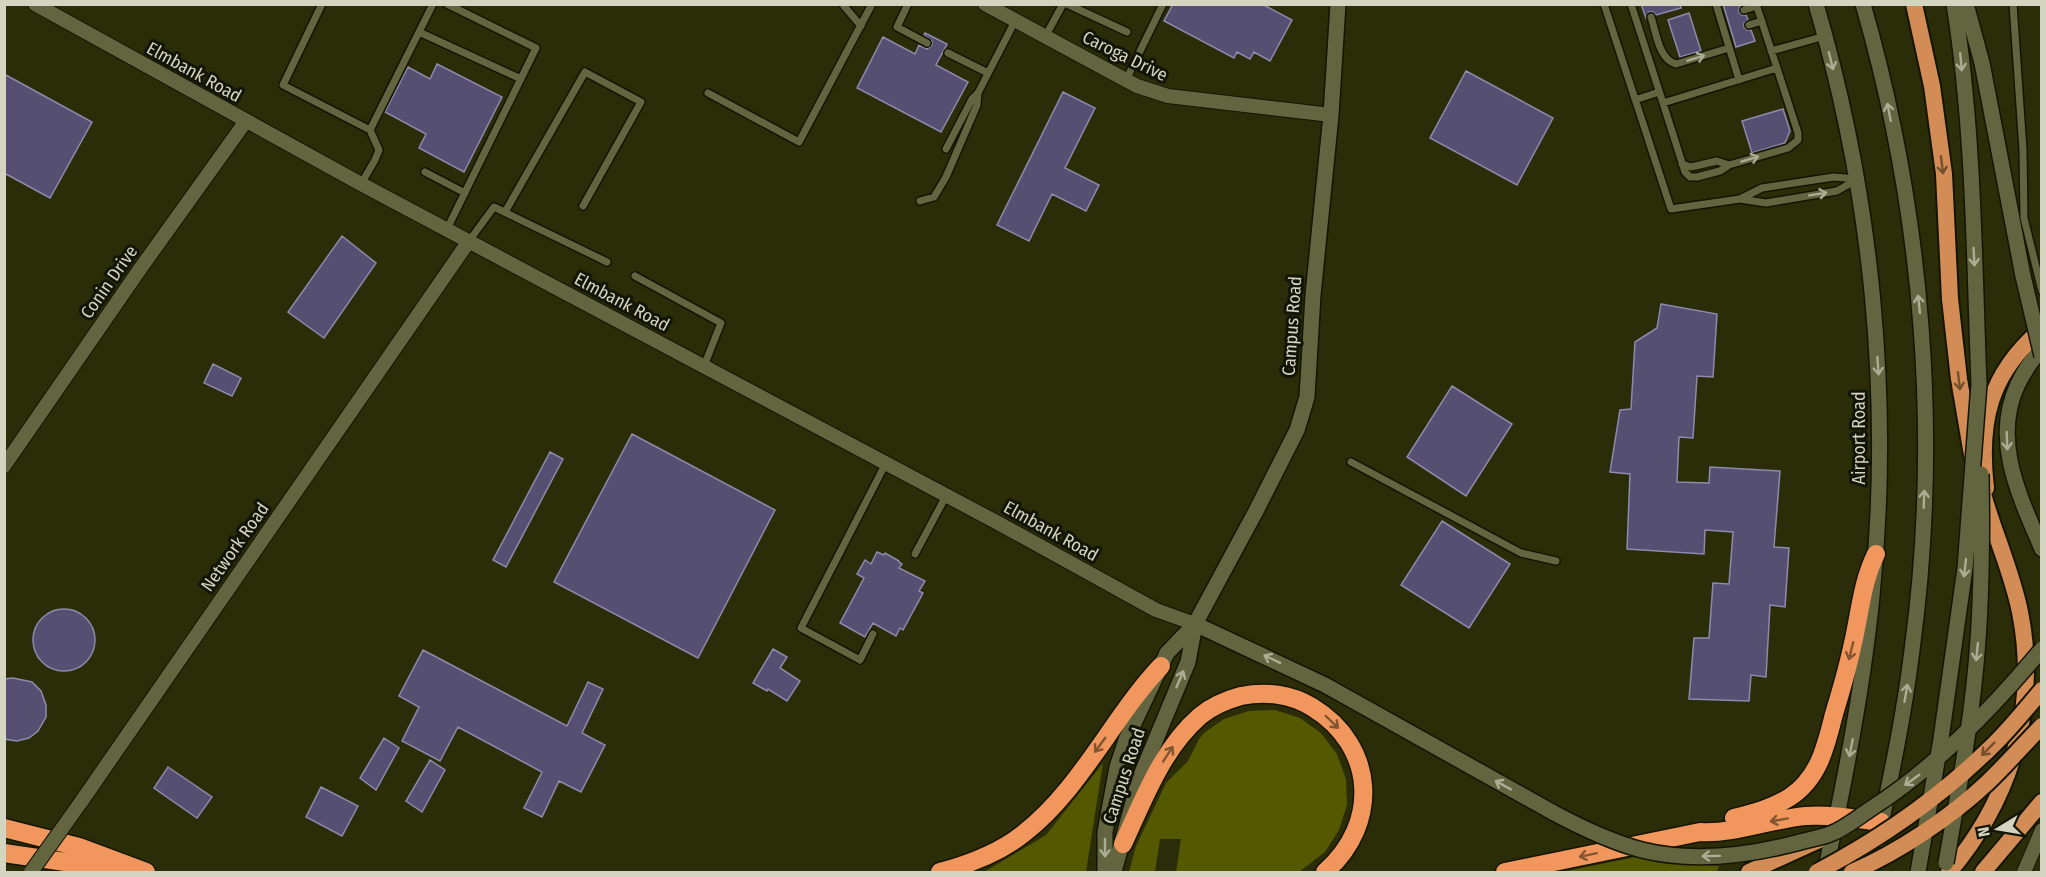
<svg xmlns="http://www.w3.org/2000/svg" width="2046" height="877" font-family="'Fira Sans Condensed',sans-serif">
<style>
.green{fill:#545801}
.building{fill:#554f71;stroke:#8f89ae;stroke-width:1.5}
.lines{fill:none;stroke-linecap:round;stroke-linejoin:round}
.service-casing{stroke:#141500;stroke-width:10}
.minor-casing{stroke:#141500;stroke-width:16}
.tertiary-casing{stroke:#141500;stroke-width:18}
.secondary-casing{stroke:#141500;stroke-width:18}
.trunk-casing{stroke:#141500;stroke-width:20}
.motorway-casing{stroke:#141500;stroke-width:21}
.service{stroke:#626540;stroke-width:7}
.minor{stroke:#626540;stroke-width:14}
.tertiary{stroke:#626540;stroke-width:15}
.secondary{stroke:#626540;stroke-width:15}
.trunk{stroke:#d48c56;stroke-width:16}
.motorway{stroke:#f1965c;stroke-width:18}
.minor-bridge-casing{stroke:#141500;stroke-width:16;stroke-linecap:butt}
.tertiary-bridge-casing{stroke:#141500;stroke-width:18;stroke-linecap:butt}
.trunk-bridge-casing{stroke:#141500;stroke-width:20;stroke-linecap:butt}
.minor-bridge{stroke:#626540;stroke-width:14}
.tertiary-bridge{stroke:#626540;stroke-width:15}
.trunk-bridge{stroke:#d48c56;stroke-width:16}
.oneway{stroke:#abae94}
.oneway2{stroke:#74502e}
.oneway3{stroke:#825631}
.labels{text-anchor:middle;stroke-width:6;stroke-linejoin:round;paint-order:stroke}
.street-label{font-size:18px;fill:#d3d5c1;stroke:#131506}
</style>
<rect width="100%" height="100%" fill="#2b2d08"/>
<path class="green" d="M1275 710 1300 718 1321 733 1337 754 1346 779 1347 805 1339 830 1325 852 1299 872H1176L1181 839H1160L1155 872H1129L1136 846 1166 783 1188 761 1199 739 1204 733 1224 719 1249 711Z
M1103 763 1086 872H984L1046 835Z
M1636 857 1662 863 1719 866 1717 872H1561Z"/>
<path class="building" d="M1173 4H1262L1292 20 1270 61 1254 52 1250 59 1237 52 1234 58 1164 21Z
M1641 4H1680L1681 8 1656 15 1653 12H1649L1646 18Z
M1723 4H1743L1739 8V12L1742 15H1746L1748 20 1744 23V27L1747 30H1751L1755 41 1736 47Z
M1689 13 1701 51 1680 57 1668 20Z
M925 33 947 44 936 65 968 82 941 132 857 88 883 37 915 54 919 45 927 49 932 45V41L924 35Z
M437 64 502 97 464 172 419 148 426 134 385 112 408 67 430 79Z
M1466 71 1553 118 1517 185 1430 138Z
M4 74 92 122 50 198 4 173Z
M1063 92 1095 108 1065 168 1099 185 1086 211 1052 194 1029 241 997 225Z
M1783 109 1790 131 1785 143 1752 153 1742 121Z
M342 236 376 263 324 338 288 312Z
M1661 304 1717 314 1713 377 1697 376 1693 438 1679 437 1677 482 1709 483 1710 467 1780 471 1774 547 1789 548 1785 607 1770 605 1766 677 1751 675 1749 701 1689 699 1694 638H1709L1713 583 1729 584 1733 532 1705 530 1704 554 1627 549 1630 474 1610 472 1620 410 1631 409 1635 342 1657 328Z
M213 364 241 378 232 396 204 383Z
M1452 386 1512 424 1466 496 1407 457Z
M632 434 775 510 698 658 554 582Z
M550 452 563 459 506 567 493 560Z
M1442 521 1510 564 1469 628 1401 585Z
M877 552 884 555 885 553 899 561V562L902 564 899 568 925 581 919 591 923 593 903 630 900 628 896 636 873 623 865 637 840 623 864 578 857 574 865 560 871 564Z
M33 640a31 31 0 1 1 62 0a31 31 0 1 1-62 0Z
M773 649 787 657 780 668 800 681 787 701 768 689 767 691 753 683Z
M423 650 567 726 588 682 603 689 582 733 605 745 581 792 559 781 542 817 524 808 542 772 458 727 440 761 402 741 419 707 399 696Z
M13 678 32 682 41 691 46 705V717L38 731 29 738 17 741 4 739V679Z
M384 738 399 748 376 790 360 778Z
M430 760 445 770 422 812 406 801Z
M168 767 212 797 197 818 154 788Z
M321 787 358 806 342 836 306 817Z"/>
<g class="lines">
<g class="service-casing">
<path id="service" d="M322 4 283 85 370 130 433 4
M908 4 897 27 927 43
M1067 4 1127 32
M1604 4 1671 209 1740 199 1766 203 1837 191 1856 180
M1631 4 1663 103 1777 68 1756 4
M1716 4 1739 80
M2013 4 2023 150 2024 218 2042 291
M844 6 861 26
M1744 10 1757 6
M1651 17C1656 32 1659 60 1676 64L1729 48
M1749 25 1762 21
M419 32 521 79
M1045 37 1063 4
M1771 51 1825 36
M948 53 988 73
M1126 80 1163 4
M708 93 799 142 872 4
M1635 100 1659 92
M1663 103 1685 172 1690 177H1697L1720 171 1729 165 1788 148 1798 140V133L1777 68
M946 149 972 99 978 93 1015 21
M1682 164 1691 167 1717 161 1729 165
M425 172 465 193
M361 184 375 160 379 150 370 130
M1740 199 1762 188 1834 177 1857 179
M920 201 934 197 946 177 977 105 978 93
M505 212 585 72 641 102 583 206
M447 229 536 48 447 4
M469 241 494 207 607 262
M635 276 721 323 704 366
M1351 462 1521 553 1556 561
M915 554 946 496
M873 634 860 660 801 628 886 463"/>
</g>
<g class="minor-casing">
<path id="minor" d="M35 4 361 184 1000 524 1156 610 1195 624
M985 4 1137 86 1168 96 1331 115
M4 466 140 269 246 121
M81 802 469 241
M2024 872 2042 830"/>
</g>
<g class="tertiary-casing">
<path id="tertiary" d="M1954 4C1974 129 1974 258 1979 384
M1966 4 1982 63 2023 276
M2042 350C2031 359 2024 372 2018 384 1991 440 2020 497 2042 549
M1195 624 1325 685 1554 813
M1105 872V832L1117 767 1126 740 1167 653 1195 624 1256 511 1297 430 1307 397 1313 295 1331 115 1338 4
M1114 872 1139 780 1188 662 1195 624"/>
</g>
<g class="secondary-casing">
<path id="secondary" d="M1816 4C1872 195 1892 398 1872 596 1863 689 1845 781 1825 872
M1863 4C1923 212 1941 436 1912 650 1903 725 1886 799 1871 872"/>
</g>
<g class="trunk-casing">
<path id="trunk" d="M1914 4 1932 86 1944 174 1950 299 1959 379 1972 455
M1986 488C1978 421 1990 373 2042 329
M1749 872 1819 840
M1949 872C2011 799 2039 708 2020 612 2012 572 1994 533 1983 494
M1983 872 2042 802"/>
</g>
<g class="motorway-casing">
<path id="motorway" d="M1734 818C1753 813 1773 808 1790 797 1819 778 1826 746 1834 714 1841 691 1848 667 1853 643 1860 613 1862 582 1876 554
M4 828 79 847 146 872
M1123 844C1144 799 1162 749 1200 716 1212 706 1226 700 1241 696 1265 691 1291 694 1312 707 1376 746 1380 824 1325 872
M4 853 119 870
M940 872C970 864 999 853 1023 834 1081 789 1112 718 1161 666
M1505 872 1700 832C1735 834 1771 819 1806 816 1831 814 1857 819 1881 822"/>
</g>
<use href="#service" class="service"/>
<use href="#minor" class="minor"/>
<use href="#tertiary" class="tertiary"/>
<use href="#secondary" class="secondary"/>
<use href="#trunk" class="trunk"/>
<use href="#motorway" class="motorway"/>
<g class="minor-bridge-casing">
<path id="minor-bridge" d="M31 872 81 802"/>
</g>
<g class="tertiary-bridge-casing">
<path id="tertiary-bridge" d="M2023 276 2042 356
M1554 813C1582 828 1611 842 1642 850 1694 863 1753 855 1804 841 1813 839 1822 837 1830 834 1844 829 1857 818 1869 810 1936 767 1990 711 2042 649
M1946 863C1959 789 1973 715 1978 640 1982 585 1982 529 1981 474
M1918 872 1941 739 1965 568 1979 384"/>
</g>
<g class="trunk-bridge-casing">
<path id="trunk-bridge" d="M1817 872C1878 840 1936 800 1986 752 2006 734 2024 711 2042 690
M1852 872C1897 853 1951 817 1987 783 2006 765 2023 745 2042 726"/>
</g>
<use href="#minor-bridge" class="minor-bridge"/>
<use href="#tertiary-bridge" class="tertiary-bridge"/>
<use href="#trunk-bridge" class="trunk-bridge"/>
</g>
<defs><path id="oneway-shaft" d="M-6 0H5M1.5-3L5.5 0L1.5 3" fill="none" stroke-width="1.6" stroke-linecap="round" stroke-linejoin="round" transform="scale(1.5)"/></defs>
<g class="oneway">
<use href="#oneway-shaft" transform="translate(1696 58) rotate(-17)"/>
<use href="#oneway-shaft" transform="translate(1831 61) rotate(76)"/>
<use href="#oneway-shaft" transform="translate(1961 62) rotate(85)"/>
<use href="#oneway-shaft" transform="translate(1889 112) rotate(-101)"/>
<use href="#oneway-shaft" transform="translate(1750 159) rotate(-17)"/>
<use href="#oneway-shaft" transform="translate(1818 194) rotate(-9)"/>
<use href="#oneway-shaft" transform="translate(1974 257) rotate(87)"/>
<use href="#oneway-shaft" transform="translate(1919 304) rotate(-96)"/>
<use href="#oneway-shaft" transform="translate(1878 366) rotate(86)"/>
<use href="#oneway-shaft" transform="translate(2007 441) rotate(88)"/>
<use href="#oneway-shaft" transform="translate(1924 499) rotate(-88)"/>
<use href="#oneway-shaft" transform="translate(1965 568) rotate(96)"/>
<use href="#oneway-shaft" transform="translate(1977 652) rotate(96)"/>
<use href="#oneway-shaft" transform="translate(1272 659) rotate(-154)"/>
<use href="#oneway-shaft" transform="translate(1180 679) rotate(-67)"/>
<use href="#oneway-shaft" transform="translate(1906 693) rotate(-80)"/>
<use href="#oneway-shaft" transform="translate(1851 748) rotate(101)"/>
<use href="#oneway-shaft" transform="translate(1912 780) rotate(144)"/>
<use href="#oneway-shaft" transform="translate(1503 785) rotate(-151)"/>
<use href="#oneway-shaft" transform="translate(1105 848) rotate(90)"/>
<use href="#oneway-shaft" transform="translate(1711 856) rotate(179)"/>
</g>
<g class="oneway2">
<use href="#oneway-shaft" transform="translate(1942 165) rotate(83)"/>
<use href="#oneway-shaft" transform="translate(1959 381) rotate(83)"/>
<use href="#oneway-shaft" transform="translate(1988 749) rotate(135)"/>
</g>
<g class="oneway3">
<use href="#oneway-shaft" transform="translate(1851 651) rotate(104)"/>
<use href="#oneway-shaft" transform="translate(1332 722) rotate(44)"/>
<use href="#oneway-shaft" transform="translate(1100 745) rotate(126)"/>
<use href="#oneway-shaft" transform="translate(1168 754) rotate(-57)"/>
<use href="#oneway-shaft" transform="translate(1779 820) rotate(170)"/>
<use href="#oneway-shaft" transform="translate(1588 855) rotate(168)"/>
</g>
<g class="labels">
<g class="street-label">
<text transform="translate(1125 56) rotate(26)" y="6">Caroga Drive</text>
<text transform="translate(194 72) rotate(29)" y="6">Elmbank Road</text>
<text transform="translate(109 282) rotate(-55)" y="6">Conin Drive</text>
<text transform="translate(622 302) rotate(28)" y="6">Elmbank Road</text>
<text transform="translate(1292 326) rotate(-86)" y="6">Campus Road</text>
<text transform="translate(1859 438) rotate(-90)" y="6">Airport Road</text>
<text transform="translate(1051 531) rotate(29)" y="6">Elmbank Road</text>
<text transform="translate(235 547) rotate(-55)" y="6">Network Road</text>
<text transform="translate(1124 776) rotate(-72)" y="6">Campus Road</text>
</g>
</g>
<rect width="2046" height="877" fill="none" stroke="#d3d5c1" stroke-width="12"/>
<g transform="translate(1998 829) rotate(259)" stroke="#131506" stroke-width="4.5" paint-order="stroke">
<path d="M0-4.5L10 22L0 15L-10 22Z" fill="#d3d5c1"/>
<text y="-9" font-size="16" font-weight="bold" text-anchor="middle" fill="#d3d5c1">N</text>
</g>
</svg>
